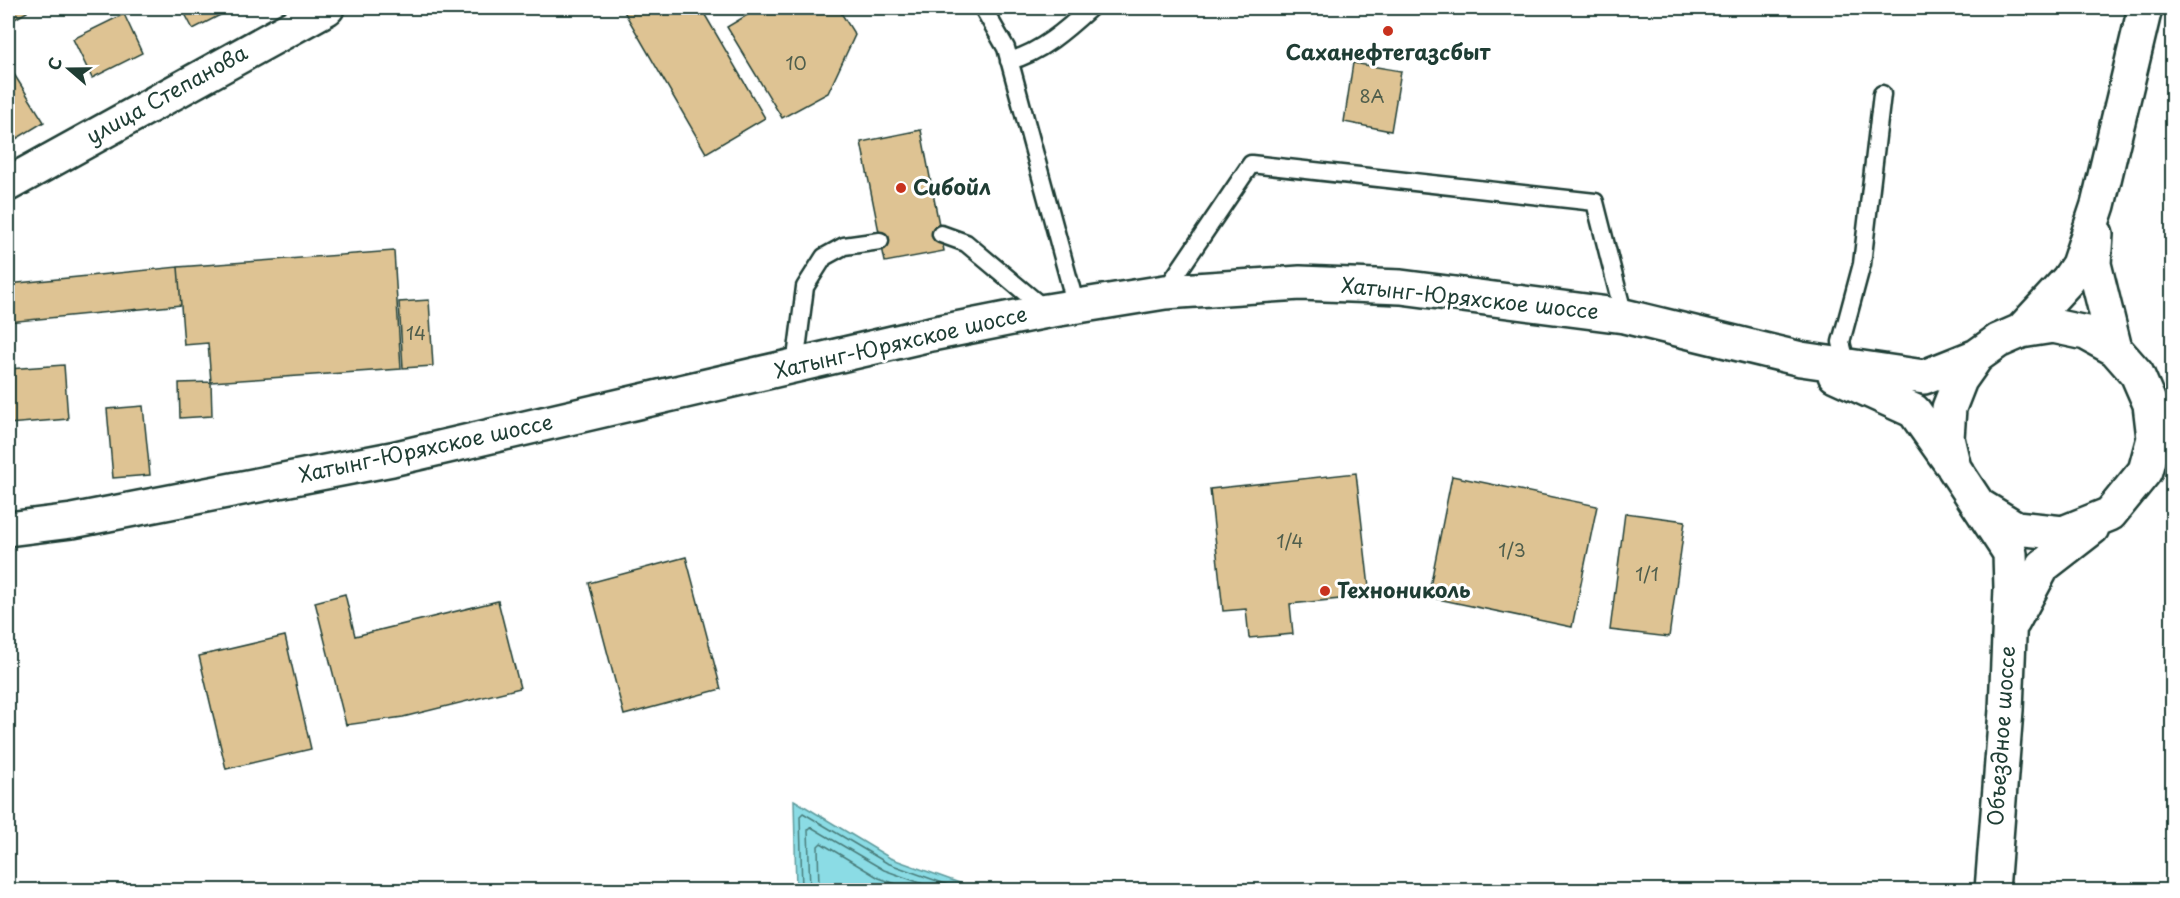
<svg xmlns="http://www.w3.org/2000/svg" width="2180" height="898" font-family="'Playpen Sans',sans-serif">
<style>
.water{fill:#8bdce5;stroke:#609c9e;stroke-width:1.5}
.lines{fill:none;stroke-linecap:round;stroke-linejoin:round}
.shore{stroke:#4a7d7b;stroke-width:1.5}
.building{fill:#dec393;stroke:#1f3d34;stroke-width:1.5}
.lane-casing{stroke:#1f3d34;stroke-width:21}
.street-casing{stroke:#1f3d34;stroke-width:38}
.secondary-casing{stroke:#1f3d34;stroke-width:38}
.lane{stroke:#fff;stroke-width:16}
.street{stroke:#fff;stroke-width:33}
.secondary{stroke:#fff;stroke-width:33}
.poi-dot{fill:#c8321e;stroke:#fff;stroke-width:2}
.labels{text-anchor:middle;stroke-width:6;stroke-linejoin:round;paint-order:stroke}
.number-label{font-size:18px;fill:#4f5e4c}
.poi-label{font-size:21px;font-weight:bold;fill:#1f3d34;stroke:#fff;text-anchor:start}
.street-label{font-size:21px;fill:#1f3d34;stroke:#fff}
</style>
<rect width="100%" height="100%" fill="#fff"/>
<filter id="ink" filterUnits="userSpaceOnUse"><feTurbulence type="fractalNoise" baseFrequency=".0167" numOctaves="2"/><feDisplacementMap in="SourceGraphic" scale="12" xChannelSelector="R" yChannelSelector="G"/><feConvolveMatrix kernelMatrix="1 2 1 2 8 2 1 2 1" color-interpolation-filters="sRGB"/></filter>
<g filter="url(#ink)">
<path class="water" d="M794 800 890 858 979 890H796Z"/>
<g class="lines">
<path class="shore" d="M802 890 800 816 803 813 887 863 962 890
M810 890 808 830 811 827 884 870 940 890
M819 890 818 846 821 843 879 878 913 890"/>
</g>
<path class="building" d="M8 8H27V12L15 19 8 16Z
M182 8H234L193 29Z
M622 8H701L765 118 706 153Z
M759 8H838L855 35 828 93 782 118 727 27Z
M124 14 142 53 92 78 73 39Z
M1353 63 1401 71 1391 131 1344 122Z
M12 71 44 122 16 139 8 124V74Z
M921 130 944 251 885 262 861 142Z
M394 251 401 369 211 382 208 343 184 345 178 267Z
M178 267 181 305 8 322V284Z
M429 300 433 366 403 368 399 302Z
M64 365 68 419 8 424V369Z
M211 382 212 416 180 418 179 383Z
M143 406 150 475 113 478 107 409Z
M1356 473 1370 596 1290 604 1293 634 1249 638 1246 609 1223 611 1210 489Z
M1452 476 1597 506 1572 627 1428 597Z
M1625 513 1685 521 1669 637 1610 630Z
M686 557 721 689 624 715 589 583Z
M345 594 355 636 498 601 520 688 403 717 346 725 315 602Z
M285 636 311 749 226 769 199 656Z"/>
<g class="lines">
<g class="lane-casing">
<path id="lane" d="M983 8 1006 48 1076 306
M1009 61C1040 53 1067 29 1090 8
M941 234 966 243 1047 311
M1165 291 1251 164 1595 202 1624 316
M795 366 805 287 824 257 844 246 880 241
M1847 366 1841 342 1862 264 1882 94"/>
</g>
<g class="street-casing">
<path id="street" d="M8 184 327 8"/>
</g>
<g class="secondary-casing">
<path id="secondary" d="M2096 234 2094 264 2115 349
M2021 331 2068 280 2078 265 2098 205 2145 8
M1835 375 1914 411 1950 462
M1980 506 2016 528 2063 533 2110 514 2145 471 2154 438 2150 404 2137 374 2115 349 2086 333 2053 326 2021 331 1998 341 1977 356 1960 380 1949 408 1947 438 1954 468 2010 553 2011 588 2006 710 1992 890
M8 529 72 521 392 459 931 334 1047 311 1165 292 1300 283 1401 287 1624 316 1801 359 1924 377 1977 356
M2013 622 2043 566 2092 528"/>
</g>
<use href="#lane" class="lane"/>
<use href="#street" class="street"/>
<use href="#secondary" class="secondary"/>
</g>
</g>
<g class="poi-dot">
<circle cx="1388" cy="31" r="6"/>
<circle cx="901" cy="188" r="6"/>
<circle cx="1325" cy="591" r="6"/>
</g>
<g class="labels">
<g class="number-label">
<text x="796" y="70">10</text>
<text x="1372" y="103">8А</text>
<text x="416" y="340">14</text>
<text x="1290" y="548">1/4</text>
<text x="1512" y="557">1/3</text>
<text x="1647" y="581">1/1</text>
</g>
<g class="poi-label">
<text x="1388" y="60" text-anchor="middle">Саханефтегазсбыт</text>
<text x="913" y="195">Сибойл</text>
<text x="1337" y="598">Технониколь</text>
</g>
<g class="street-label">
<text transform="translate(167 95) rotate(-29)" y="7">улица Степанова</text>
<text transform="translate(1470 299) rotate(6)" y="7">Хатынг-Юряхское шоссе</text>
<text transform="translate(901 343) rotate(-13)" y="7">Хатынг-Юряхское шоссе</text>
<text transform="translate(426 449) rotate(-12)" y="7">Хатынг-Юряхское шоссе</text>
<text transform="translate(2002 736) rotate(-86)" y="7">Объездное шоссе</text>
</g>
</g>
<rect width="2180" height="898" fill="none" stroke="#fff" stroke-width="30"/>
<rect x="15" y="15" width="2150" height="868" fill="none" stroke="#1f3d34" stroke-width="2" filter="url(#ink)"/>
<g transform="translate(69 69) rotate(290)" stroke="#ffffff" stroke-width="4.5" paint-order="stroke">
<path d="M0-4.5L10 22L0 15L-10 22Z" fill="#1f3d34"/>
<text y="-9" font-size="16" font-weight="bold" text-anchor="middle" fill="#1f3d34">С</text>
</g>
</svg>
